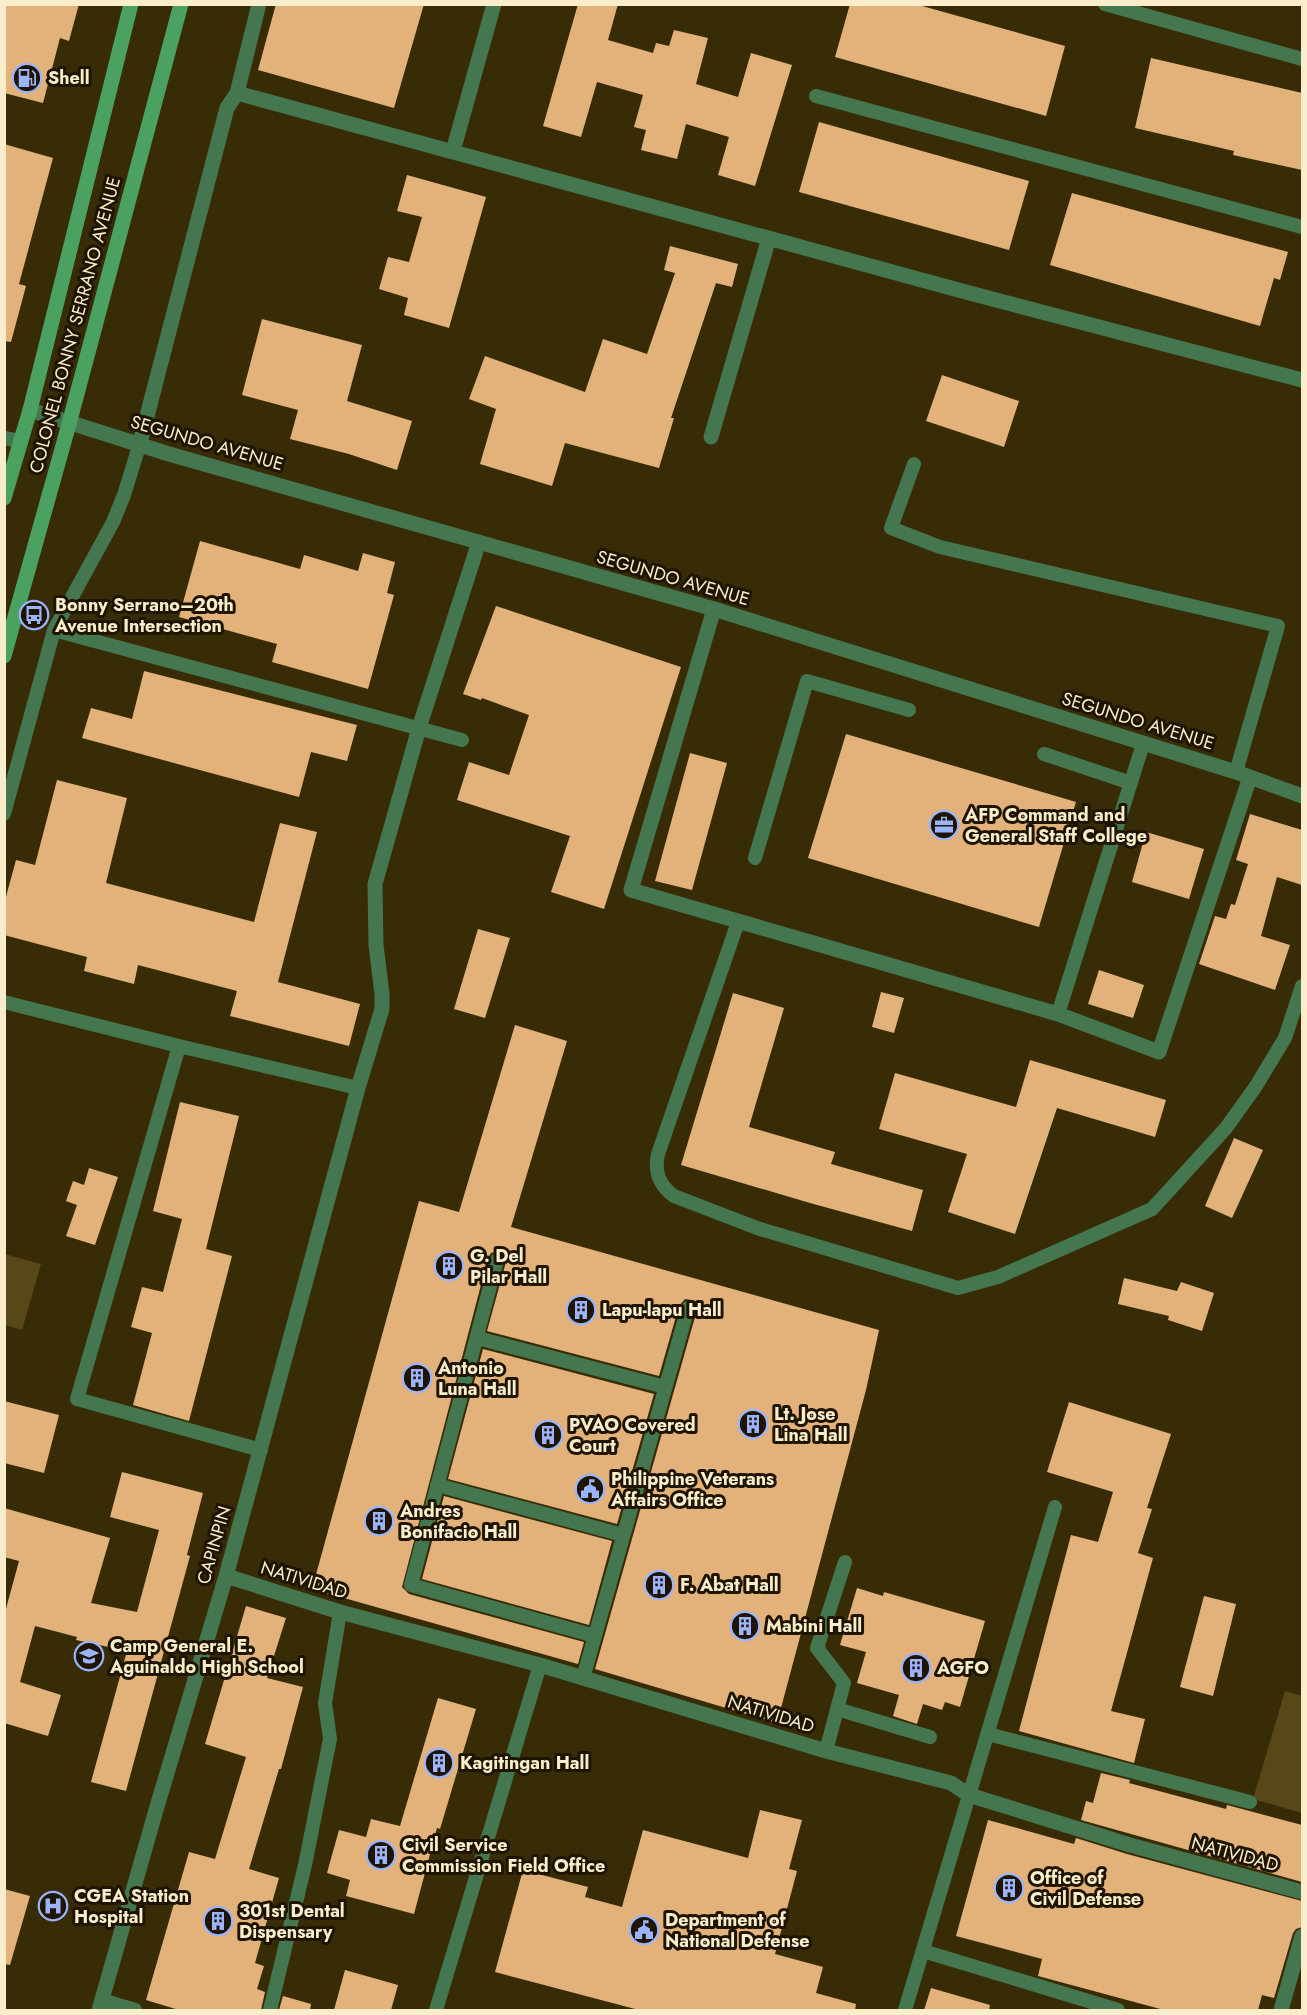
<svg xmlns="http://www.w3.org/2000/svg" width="1307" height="2015" font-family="Jost,sans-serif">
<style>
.green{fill:#584818}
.building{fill:#e2b27a}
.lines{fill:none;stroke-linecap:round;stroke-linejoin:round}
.service{stroke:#447750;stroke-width:14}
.minor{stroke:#447750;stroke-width:15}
.secondary{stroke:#4aa161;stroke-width:15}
.labels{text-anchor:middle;stroke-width:6;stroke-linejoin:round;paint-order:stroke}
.poi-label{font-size:18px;font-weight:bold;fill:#f9edcb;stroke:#1e1400;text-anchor:start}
.street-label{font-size:18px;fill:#f9edcb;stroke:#1e1400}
</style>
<rect width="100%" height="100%" fill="#382c06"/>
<path class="green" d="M4 1254 41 1264 22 1330 5 1325Z
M1285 1691 1302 1696V1813L1253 1799Z"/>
<path class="building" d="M4 4H79L69 41 60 38 43 103 4 93Z
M276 4H424L394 108 258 70Z
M578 4H618L608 40 653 53 656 43 669 46 674 30 708 38 696 84 738 97 751 53 792 65 755 186 718 175 729 137 686 124 677 159 641 150 646 130 634 127 643 95 597 82 581 137 543 126Z
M850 4H915L1065 46 1046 116 835 57Z
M1151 58 1302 93V170L1233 155 1234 151 1135 128Z
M819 122 1029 181 1009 250 799 192Z
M4 144 53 158 19 284 26 286 11 342 4 341Z
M407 175 486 197 449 328 404 315 408 298 379 289 388 257 409 262 422 217 397 211Z
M1072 193 1288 252 1280 280 1274 278 1260 326 1050 265Z
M670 246 738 264 732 287 716 283 671 418H674L659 468 565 443 552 486 480 464 496 409 469 399 485 356 585 392 603 339 647 354 675 273 664 270Z
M262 319 362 345 347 401 412 421 397 470 349 454 290 439 298 410 242 395Z
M942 375 1019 401 1004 447 926 421Z
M200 541 300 569 304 555 358 571 363 553 395 562 387 593 394 595 368 689 272 662 277 644 179 617Z
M496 606 681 667 604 909 551 892 570 836 457 800 469 762 509 775 529 715 482 698 481 700 463 694Z
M144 671 357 725 347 761 311 752 299 797 82 738 91 708 132 719Z
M846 734 1076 802 1039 927 808 858Z
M690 753 727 763 692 890 655 881Z
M57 780 127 798 106 883 254 922 280 823 317 832 278 982 360 1004 349 1046 230 1016 237 991 138 965 134 984 84 971 87 957 4 935V904L16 860 35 865Z
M1250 814 1302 830V885L1277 877 1261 936 1290 945 1275 990 1199 964 1215 916 1226 919 1231 904 1235 905 1248 864 1236 860Z
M1146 832 1204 849 1189 899 1132 882Z
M478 929 510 938 485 1018 454 1009Z
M1099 970 1144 985 1133 1018 1088 1004Z
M881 992 904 998 894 1033 872 1027Z
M733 993 784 1008 749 1127 835 1152 831 1164 923 1190 912 1231 810 1203 681 1165Z
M515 1025 567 1041 511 1227 879 1330 866 1390 777 1723 595 1669 697 1310V1305L691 1300 685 1299 679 1306 659 1376 487 1331 506 1262 504 1254 499 1251 491 1253 488 1258 402 1587 409 1594 584 1642 578 1664 312 1589 419 1201 459 1212Z
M1030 1060 1166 1100 1155 1137 1057 1108 1015 1234 948 1212 967 1154 879 1129 895 1073 1016 1107Z
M180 1102 239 1116 206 1249 232 1256 189 1421 133 1405 152 1333 131 1327 142 1287 163 1292 182 1219 153 1211Z
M1234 1138 1263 1150 1232 1218 1205 1206Z
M89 1168 118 1177 95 1245 66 1236 77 1205 66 1201 73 1181 84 1185Z
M1124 1278 1177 1291 1181 1282 1214 1293 1202 1331 1168 1320 1169 1316 1118 1304Z
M483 1349 654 1394 617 1524 448 1479Z
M4 1401 59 1415 44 1473 4 1463Z
M1069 1402 1171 1434 1147 1508 1152 1509 1138 1553 1153 1558 1111 1711 1145 1719 1134 1763 1019 1731 1071 1535 1098 1542 1113 1492 1047 1472Z
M122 1472 203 1493 187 1555 190 1556 126 1791 91 1782 127 1651 76 1640 77 1637 35 1626 20 1682 61 1695 48 1736 4 1723V1616L19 1561 4 1557V1508L110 1538 91 1603 137 1612 159 1530 110 1517Z
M444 1496 612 1541 589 1625 422 1579Z
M857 1588 883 1596 884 1592 985 1621 960 1707 945 1702 942 1710 923 1704 917 1724 893 1716 899 1695 857 1683 866 1652 840 1645Z
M1204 1596 1236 1604 1213 1696 1180 1687Z
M246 1606 286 1618 267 1678 303 1687 281 1769H279L249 1869 279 1878 255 1963 264 1966 257 1989 265 1992 261 2010H179L146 2000 189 1852 215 1859 246 1757 205 1744Z
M438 1698 476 1709 440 1829 437 1828 414 1914 346 1896 350 1880 327 1873 339 1830 366 1837 371 1819 400 1826Z
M1101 1773 1130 1780 1129 1783 1226 1809 1227 1805 1302 1825V1882L1081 1820 1086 1801 1093 1803Z
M760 1810 802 1820 789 1869 797 1871 775 1954 823 1967 816 1993 856 2004 855 2010H639L495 1972 523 1870 588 1887 585 1897 622 1907 643 1830 748 1858Z
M988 1820 1074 1844 1076 1838 1127 1854 1302 1901V1927L1296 1929 1293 1933 1274 1998 1262 1995 1258 2010H1164L1038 1976 1042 1959 956 1936Z
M4 1889 30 1896 10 1965 4 1964Z
M345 1970 398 1985 391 2010H334Z
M931 1988 990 2005 989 2010H924Z
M283 1996 311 2004 310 2010H279Z"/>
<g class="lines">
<path class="service" d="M1105 4 1302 59
M816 96 1302 227
M4 438 20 441
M914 464 891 528 940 547 1278 626 1236 772
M54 630 462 740
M1044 754 1131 783
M4 814 54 630 113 522 124 495 140 443
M755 858 807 681 909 710
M738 922 658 1154C654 1172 659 1185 674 1196L757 1228 958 1288 998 1277 1152 1209 1226 1128 1256 1086 1285 1038 1302 986
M4 1002 179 1046 358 1088
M1058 1014 1143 744
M179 1046 77 1399 261 1450
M497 1260 411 1585 595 1636
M477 1338 665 1387
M437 1485 623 1535
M583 1678 688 1308
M837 1709 930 1737
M988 1734 1250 1802
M826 1751 844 1683 817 1648 845 1562
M923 1951 1118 2010
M102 2000 135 2010
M270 2010 305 1865 330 1739 325 1703 340 1612
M436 2010 540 1665
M905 2010 1055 1507"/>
<path class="minor" d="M237 93 962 291 1302 380
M453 151 494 4
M30 410 169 454 714 609 1236 772 1302 796
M711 437 769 238
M140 443 227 108 237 93 259 4
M714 609 631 890 1058 1014 1159 1052 1250 777
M226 1576 340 1612 540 1665 826 1751 951 1783 969 1795 1130 1845 1302 1892
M99 2010 156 1810 226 1576 358 1088 382 1009V994L376 945 375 884 419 728 479 542
M1281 2010 1302 1936"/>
<path class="secondary" d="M4 498 30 410 131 4
M4 656 69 424 181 4"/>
</g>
<defs>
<g id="fuel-ring" transform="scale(1.5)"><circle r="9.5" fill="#1e1400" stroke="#9cb4fd" stroke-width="1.5"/><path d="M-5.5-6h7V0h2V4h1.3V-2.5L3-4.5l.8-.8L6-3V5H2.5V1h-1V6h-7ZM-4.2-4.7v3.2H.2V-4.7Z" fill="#9cb4fd"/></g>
<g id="bus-ring" transform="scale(1.5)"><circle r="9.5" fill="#1e1400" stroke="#9cb4fd" stroke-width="1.5"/><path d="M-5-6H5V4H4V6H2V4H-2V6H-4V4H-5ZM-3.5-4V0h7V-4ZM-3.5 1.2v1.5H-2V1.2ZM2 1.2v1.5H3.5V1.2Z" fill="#9cb4fd"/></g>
<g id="office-ring" transform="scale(1.5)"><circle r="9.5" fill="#1e1400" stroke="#9cb4fd" stroke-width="1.5"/><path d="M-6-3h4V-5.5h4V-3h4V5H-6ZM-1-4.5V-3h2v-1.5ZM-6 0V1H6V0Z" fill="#9cb4fd"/></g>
<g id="building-ring" transform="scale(1.5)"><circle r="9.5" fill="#1e1400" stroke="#9cb4fd" stroke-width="1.5"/><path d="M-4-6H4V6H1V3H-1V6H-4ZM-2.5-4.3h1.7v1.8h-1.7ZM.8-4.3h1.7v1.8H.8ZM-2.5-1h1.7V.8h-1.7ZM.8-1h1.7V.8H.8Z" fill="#9cb4fd"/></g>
<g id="civic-ring" transform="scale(1.5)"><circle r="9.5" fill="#1e1400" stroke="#9cb4fd" stroke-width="1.5"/><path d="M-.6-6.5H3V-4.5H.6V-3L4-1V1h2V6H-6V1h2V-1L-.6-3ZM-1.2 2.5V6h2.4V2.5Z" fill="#9cb4fd"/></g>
<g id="school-ring" transform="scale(1.5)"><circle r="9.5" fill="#1e1400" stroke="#9cb4fd" stroke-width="1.5"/><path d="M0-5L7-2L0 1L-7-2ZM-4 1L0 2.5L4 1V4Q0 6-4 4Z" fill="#9cb4fd"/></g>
<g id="hospital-ring" transform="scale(1.5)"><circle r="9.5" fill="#1e1400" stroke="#9cb4fd" stroke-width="1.5"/><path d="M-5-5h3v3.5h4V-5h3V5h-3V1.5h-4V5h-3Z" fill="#9cb4fd"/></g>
</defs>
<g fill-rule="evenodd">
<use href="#fuel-ring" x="27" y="78"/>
<use href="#bus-ring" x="34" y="615"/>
<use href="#office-ring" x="944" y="825"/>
<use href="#building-ring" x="449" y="1266"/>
<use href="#building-ring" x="581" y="1310"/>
<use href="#building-ring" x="417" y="1378"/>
<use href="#building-ring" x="753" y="1424"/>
<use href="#building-ring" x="548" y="1435"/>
<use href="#civic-ring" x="590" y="1489"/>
<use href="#building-ring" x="379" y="1521"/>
<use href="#building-ring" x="659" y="1585"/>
<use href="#building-ring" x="745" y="1626"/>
<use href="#school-ring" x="89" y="1656"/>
<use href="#building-ring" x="916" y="1668"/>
<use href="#building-ring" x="439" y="1763"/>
<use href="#building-ring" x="381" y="1855"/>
<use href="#building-ring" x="1009" y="1888"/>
<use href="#hospital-ring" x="53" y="1906"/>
<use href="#building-ring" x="218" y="1921"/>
<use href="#civic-ring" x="644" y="1930"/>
</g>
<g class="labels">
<g class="poi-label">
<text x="48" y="84">Shell</text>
<text x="55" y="611">Bonny Serrano–20th<tspan x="55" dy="21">Avenue Intersection</tspan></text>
<text x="965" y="821">AFP Command and<tspan x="965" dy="21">General Staff College</tspan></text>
<text x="470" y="1262">G. Del<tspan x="470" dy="21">Pilar Hall</tspan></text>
<text x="602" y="1316">Lapu-lapu Hall</text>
<text x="438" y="1374">Antonio<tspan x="438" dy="21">Luna Hall</tspan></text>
<text x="774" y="1420">Lt. Jose<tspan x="774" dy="21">Lina Hall</tspan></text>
<text x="569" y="1431">PVAO Covered<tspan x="569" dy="21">Court</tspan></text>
<text x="611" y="1485">Philippine Veterans<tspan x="611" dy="21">Affairs Office</tspan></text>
<text x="400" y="1517">Andres<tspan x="400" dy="21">Bonifacio Hall</tspan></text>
<text x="680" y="1591">F. Abat Hall</text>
<text x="766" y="1632">Mabini Hall</text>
<text x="110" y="1652">Camp General E.<tspan x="110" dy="21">Aguinaldo High School</tspan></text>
<text x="937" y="1674">AGFO</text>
<text x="460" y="1769">Kagitingan Hall</text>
<text x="402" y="1851">Civil Service<tspan x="402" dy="21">Commission Field Office</tspan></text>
<text x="1030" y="1884">Office of<tspan x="1030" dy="21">Civil Defense</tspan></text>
<text x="74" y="1902">CGEA Station<tspan x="74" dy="21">Hospital</tspan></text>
<text x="239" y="1917">301st Dental<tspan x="239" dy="21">Dispensary</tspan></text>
<text x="665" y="1926">Department of<tspan x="665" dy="21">National Defense</tspan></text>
</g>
<g class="street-label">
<text transform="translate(75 325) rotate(-75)" y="6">COLONEL BONNY SERRANO AVENUE</text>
<text transform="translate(207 443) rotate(16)" y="6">SEGUNDO AVENUE</text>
<text transform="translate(673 578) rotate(16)" y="6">SEGUNDO AVENUE</text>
<text transform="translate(1138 721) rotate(17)" y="6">SEGUNDO AVENUE</text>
<text transform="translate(214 1545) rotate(-74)" y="6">CAPINPIN</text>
<text transform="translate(304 1580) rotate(17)" y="6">NATIVIDAD</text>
<text transform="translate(771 1714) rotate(17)" y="6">NATIVIDAD</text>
<text transform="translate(1235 1854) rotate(15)" y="6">NATIVIDAD</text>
</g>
</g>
<rect width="1307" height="2015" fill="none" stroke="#f9edcb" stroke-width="12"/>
</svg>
